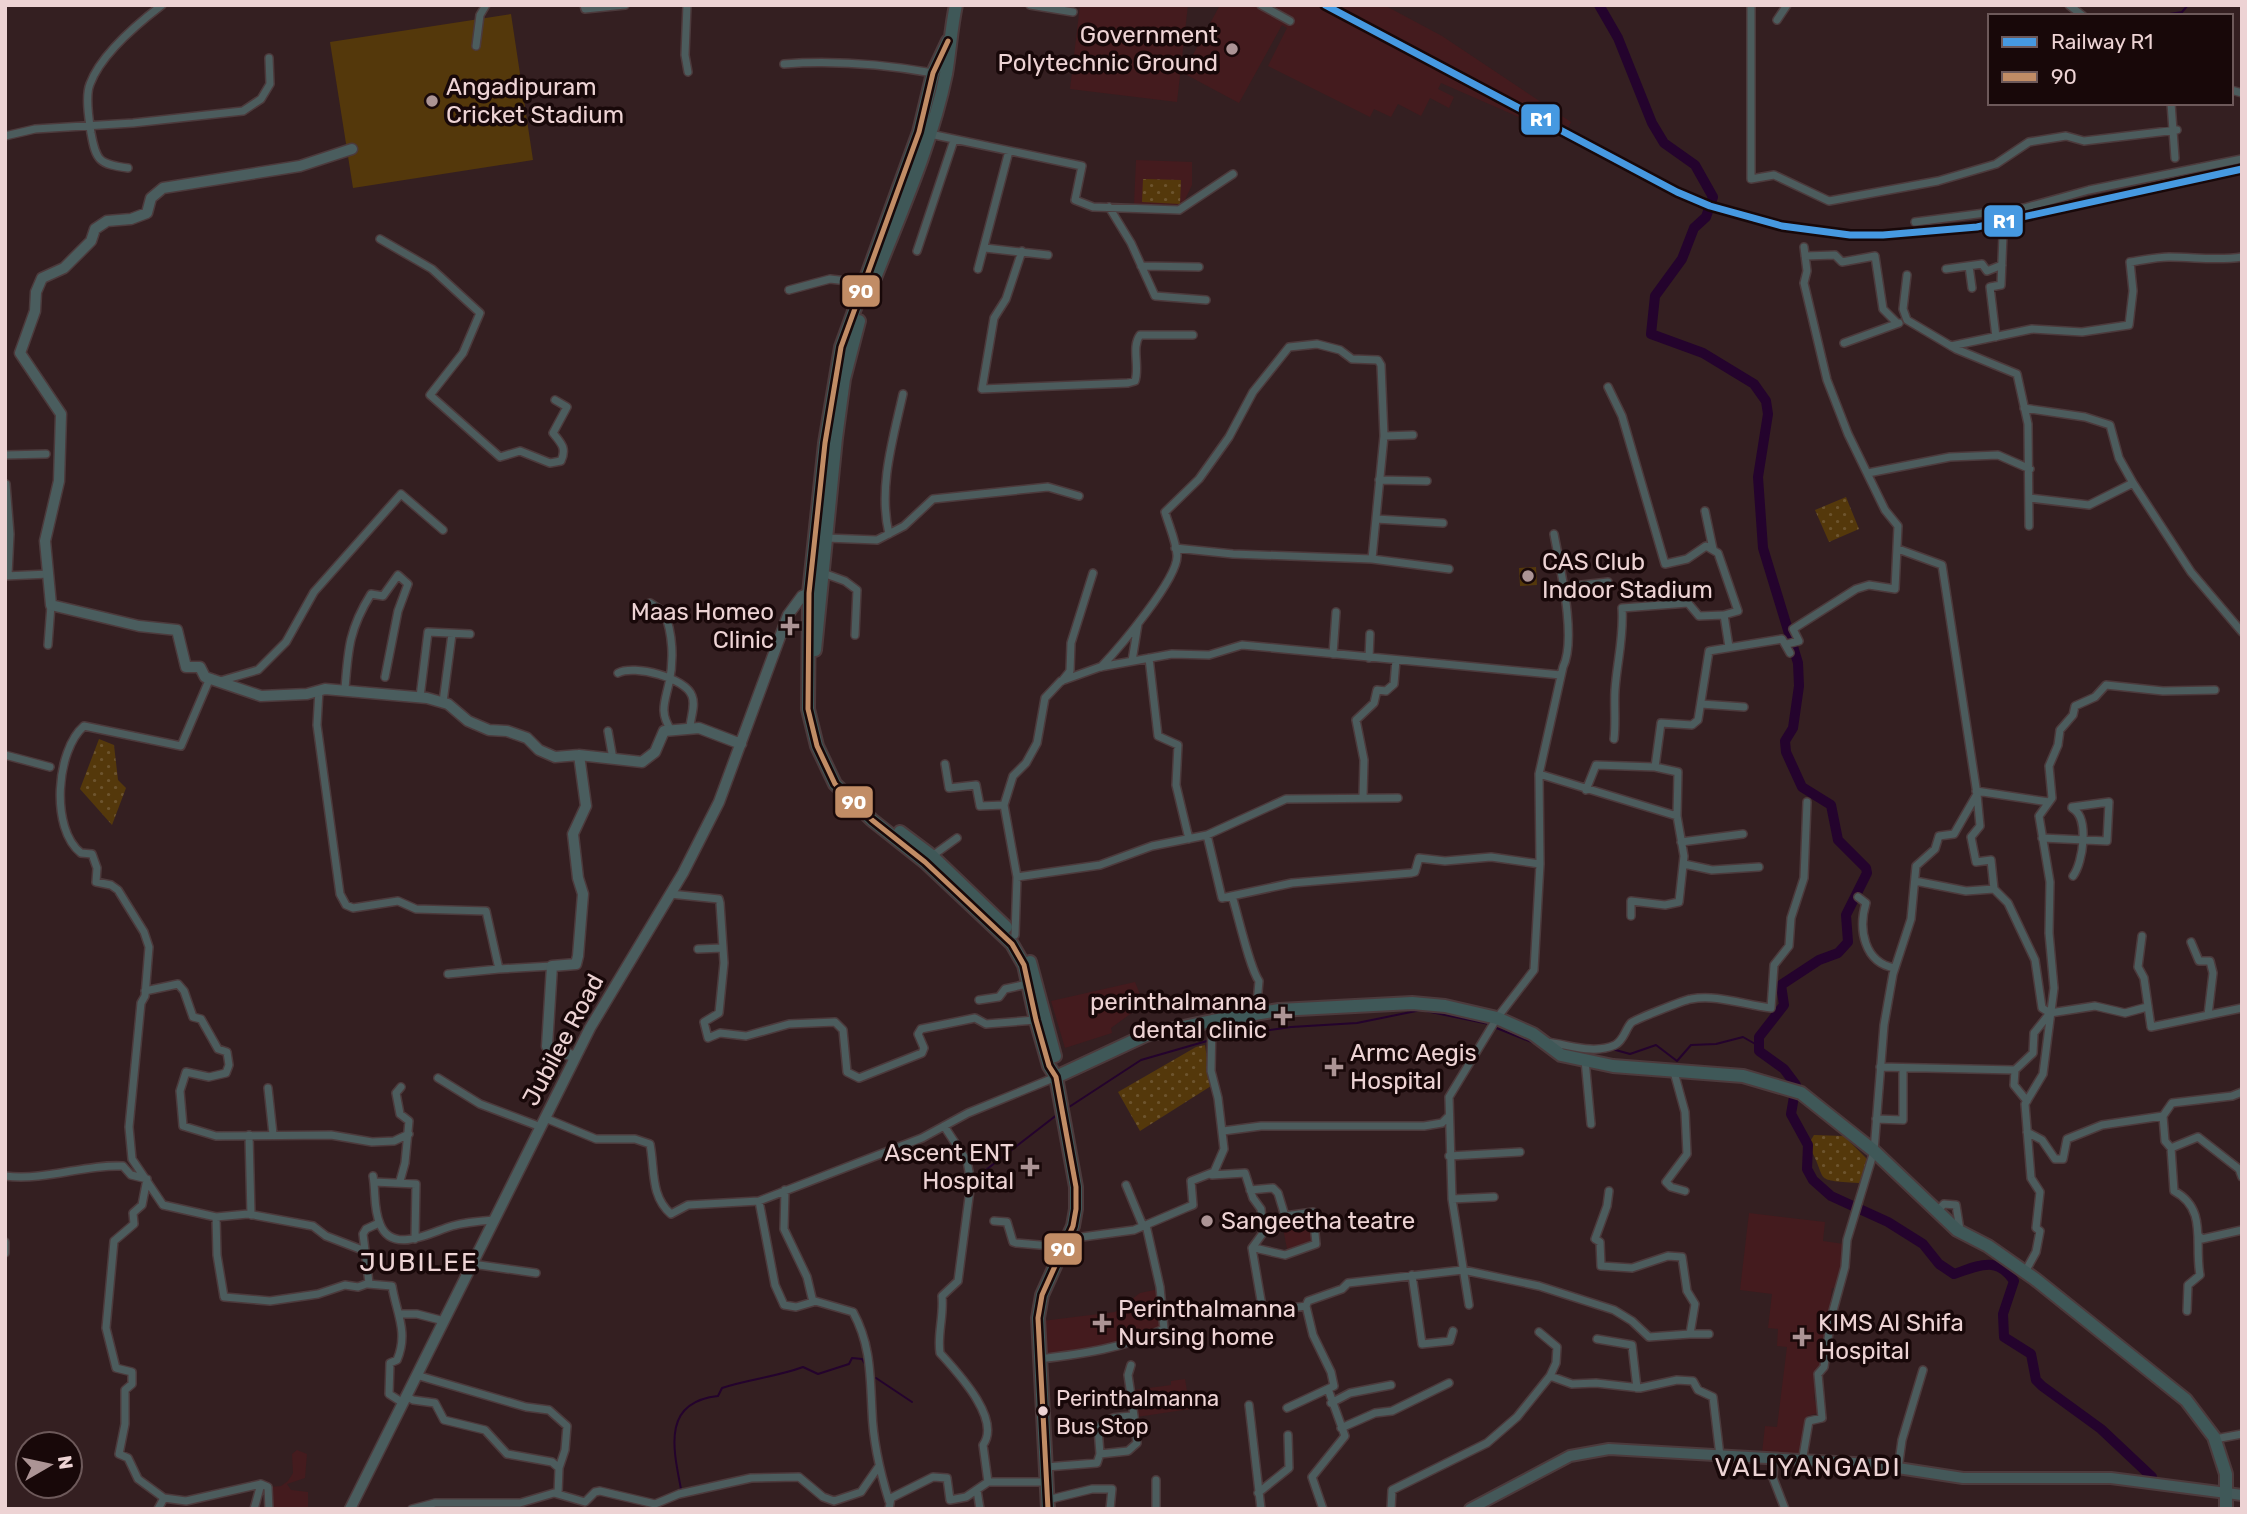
<svg xmlns="http://www.w3.org/2000/svg" width="2247" height="1514" font-family="Rubik,sans-serif">
<style>
.built{fill:#441b1e}
.grass{fill:url(#grass-dots)}
.garden{fill:#54380b}
.lines{fill:none;stroke-linecap:round;stroke-linejoin:round}
.stream{stroke:#24032d;stroke-width:2}
.river{stroke:#24032d;stroke-width:10}
.street-casing{stroke:#4c3a3c;stroke-width:10}
.secondary-casing{stroke:#4c3a3c;stroke-width:13}
.primary-casing{stroke:#4c3a3c;stroke-width:14}
.highway-casing{stroke:#4c3a3c;stroke-width:16}
.street{stroke:#4c5c5d;stroke-width:7}
.secondary{stroke:#4a5d5e;stroke-width:10}
.primary{stroke:#445859;stroke-width:10}
.highway{stroke:#3f5858;stroke-width:12}
.bus-1-casing{stroke:#180809;stroke-width:10}
.bus-1{stroke:#c18c65;stroke-width:5}
.rail-1-casing{stroke:#180809;stroke-width:12}
.rail-1{stroke:#4699e1;stroke-width:7}
.poi-dot{fill:#ac9495;stroke:#180809;stroke-width:2.5}
.bus-dot{fill:#edd3d4;stroke:#180809;stroke-width:2.5}
.labels{text-anchor:middle;stroke-width:7;stroke-linejoin:round;paint-order:stroke}
.bus-label{font-size:22px;fill:#edd3d4;stroke:#180809;text-anchor:start}
.poi-label{font-size:24px;fill:#edd3d4;stroke:#180809;text-anchor:start}
.street-label{font-size:24px;fill:#edd3d4;stroke:#180809}
.neighbourhood-label{font-size:26px;letter-spacing:2px;fill:#edd3d4;stroke:#180809}
.line-badge{stroke:#180809;stroke-width:2.5}
.badge-label{font-size:19px;text-anchor:middle;font-weight:bold;fill:#fff}
</style>
<defs>
<pattern id="grass-dots" width="8" height="8" patternUnits="userSpaceOnUse" patternTransform="scale(1.75)"><rect width="8" height="8" fill="#54380b"/><path d="M2 2h.1M6 6h.1" fill="none" stroke="#6d542e" stroke-width="1.8" stroke-linecap="round"/></pattern>
</defs>
<rect width="100%" height="100%" fill="#341f21"/>
<path class="built" d="M1080 5H1188L1177 102 1070 89Z
M1220 5H1384L1442 36 1571 122 1564 137 1441 83 1438 89 1454 97 1449 108 1430 98 1421 116 1398 104 1391 117 1374 109 1370 117 1268 66 1287 28 1282 25 1239 103 1183 73Z
M1136 160 1192 162V185L1182 206 1134 205Z
M1135 982 1144 1004 1111 1028 1112 1033 1065 1048 1051 1001Z
M1749 1213 1825 1222 1823 1241 1844 1244 1838 1288H1832L1822 1367H1818L1814 1398 1819 1413 1807 1416 1802 1458 1762 1453 1765 1426 1777 1427 1787 1347 1777 1346 1778 1329 1768 1328 1772 1294 1740 1290Z
M1313 1215 1314 1244 1287 1249 1282 1223Z
M1159 1289 1161 1329 1146 1337 1089 1350 1041 1357 1042 1321 1115 1312 1140 1293Z
M1185 1379 1190 1409 1137 1417 1134 1390 1171 1385V1381Z
M297 1450 307 1454 305 1478 287 1484 291 1490 308 1492V1509H269V1487L281 1486 288 1481 293 1473 292 1454Z"/>
<path class="grass" d="M1143 179 1181 180 1180 204 1142 202Z
M1846 497 1859 529 1829 542 1815 510Z
M99 739 114 745 118 780 126 788 112 825 80 789Z
M1205 1045 1211 1086 1140 1131 1118 1092 1196 1047Z
M1814 1135 1844 1136 1867 1159V1170L1859 1183C1809 1180 1830 1181 1808 1145Z"/>
<path class="garden" d="M511 14 533 160 353 188 330 42Z
M1536 567 1537 585 1520 586 1519 568Z"/>
<g class="lines">
<path class="stream" d="M2157 16 2182 12 2188 5
M1494 1027 1534 1043
M1216 1038 1291 1027 1357 1023 1421 1010 1489 1024
M1560 1048 1579 1051
M1612 1049 1630 1054 1656 1045 1677 1061 1691 1045 1716 1044 1743 1037 1757 1045
M1066 1109 1141 1060 1207 1041
M982 1173 1058 1114
M876 1378 912 1402
M677 1491 681 1489C673 1448 662 1402 718 1396L722 1388C749 1379 776 1377 803 1367L818 1374 849 1364 852 1358 862 1359 865 1364"/>
<path class="river" d="M1599 5 1618 38 1652 123 1664 143 1695 165 1713 197 1706 217 1694 228 1682 259 1655 296 1651 334 1703 353 1754 384 1766 401 1768 414 1758 477 1763 548 1798 663 1799 686 1793 728 1785 741 1786 752 1802 787 1831 805 1838 840 1866 868 1867 873 1846 915 1848 942 1838 953 1819 960 1781 985 1784 1005 1759 1037V1051L1784 1069 1796 1085 1791 1114 1808 1145 1807 1169 1813 1180 1831 1196 1888 1222 1923 1244 1939 1264 1954 1274C1978 1266 1997 1255 2014 1281L2003 1314 2004 1337 2031 1354 2036 1380 2042 1386 2101 1429 2152 1477"/>
<g class="street-casing">
<path id="street" d="M584 5 585 9 625 5
M687 5 685 55 688 72
M1030 5 1073 12
M1261 5 1290 21
M1751 5V179L1774 175 1829 201 1938 181 1996 164 2029 142 2066 136 2084 141 2177 130
M2069 5 2083 16
M1777 20 1787 5
M476 46 480 15 486 5
M784 64C835 60 882 64 933 73
M2231 90 2242 93
M2171 103 2175 158
M930 134 1082 166 1075 200 1093 207 1179 210 1233 174
M5 136 35 129 133 123 243 111 261 99 270 84 269 58
M128 168C99 164 96 161 91 133 89 120 85 96 90 84 101 54 137 24 162 5
M1109 207 1131 243 1155 296 1206 300
M1915 222 2024 208 2089 190 2242 159
M380 239 432 269 480 313 463 353 430 395 500 457 520 451 550 463 561 461C567 448 561 443 553 433L567 407 555 400
M985 248 1048 255
M917 251 954 140
M1022 251 1006 299 994 318 982 389 1128 383 1135 381C1140 367 1131 347 1140 335H1193
M1805 256 1835 255 1842 262 1875 256 1883 309 1897 323
M1141 266 1199 267
M1969 266 1972 288
M978 269 1009 151
M1946 269 1982 264 1987 271 2002 265
M1907 275 1903 309 1907 320 1956 349 2017 374 2028 424 2029 526
M789 290 830 279 864 283
M1996 337 1990 287 2001 285 2004 210
M1844 343 1899 323
M1951 346 2032 329 2082 332 2129 325 2133 291 2130 262C2143 260 2157 257 2169 257 2195 257 2217 261 2242 257
M1608 387 1622 416 1665 564 1687 559 1706 546 1718 553 1738 611 1724 615 1729 647
M2024 408 2085 417 2110 425 2119 458 2133 483 2191 572 2242 632
M5 455 46 454
M1868 473 1950 457 1998 455 2030 469
M1379 480 1427 481
M6 484 10 534 8 575
M2029 498 2089 505 2133 483
M1705 511 1713 549
M1376 519 1443 523
M889 534C878 488 893 439 903 394
M826 538 877 540 904 526 933 499 1048 487 1079 496
M1175 548 1233 554 1372 559 1384 436 1413 435
M1372 559 1449 569
M823 573 845 581 857 590 855 635
M5 576 49 574
M1564 587 1608 582
M650 603 664 612C673 633 674 661 669 683 665 702 659 712 671 730
M1787 644 1799 641 1793 629 1856 589 1869 585 1895 589 1898 526 1885 510 1848 434 1827 380 1804 283 1807 271 1804 247
M48 645 51 605
M1333 654 1336 612
M1149 658 1158 736 1178 745 1176 785 1189 839
M1369 658 1370 634
M1132 661 1138 624
M1101 667C1118 649 1179 578 1177 555 1176 541 1169 526 1165 512L1199 479 1229 437 1253 392 1289 347 1317 344 1340 350 1352 359 1378 360 1381 365 1384 436
M618 673C634 664 686 678 692 696 696 706 690 718 690 729
M210 678 181 746 84 726C56 750 50 829 81 853L92 854 97 868 96 882 111 885 118 890 144 932 149 947 145 996 141 1003 129 1127 132 1159 163 1205 216 1217 248 1214 313 1226 326 1236 365 1251
M220 681 258 670 286 642 314 592 401 494 443 530
M1062 681 1070 671 1071 643 1093 573
M345 689C348 650 349 629 371 594L383 596 398 575 408 584 398 611 385 677
M319 690 317 725 340 894 346 905 353 908 398 901 416 909 486 911 499 969 552 966
M420 697 428 632 470 634
M443 702 452 634
M1701 704 1744 707
M608 731 613 759
M1614 739C1616 722 1614 706 1615 690 1617 661 1624 638 1622 608L1688 603 1699 616 1724 615
M5 755 50 767
M945 764 949 788 976 785 980 806 1004 805 1017 877
M1539 774 1677 816 1684 856 1679 902 1665 905 1631 901V916
M1586 790 1596 765 1655 767
M1976 791 2049 802
M1977 794 1980 826 1971 837 1976 862 1991 860 1994 889 2008 903 2035 960 2042 1008 2050 1013
M1363 797 1364 760 1356 720 1374 703 1377 690 1386 691 1394 684 1396 660
M1004 805 1013 776 1026 763 1037 743 1045 698 1061 681 1100 667 1172 654 1209 655 1242 645 1561 675
M2072 808C2090 817 2083 863 2073 876
M1677 816 1678 772 1655 767 1661 723 1692 725 1698 720 1709 651 1782 639 1790 653
M1207 835 1286 799 1398 798
M2042 838 2107 841 2109 802 2072 807
M1681 842 1743 834
M932 856 957 838
M1684 864 1712 870 1759 867
M1915 881 1966 891 1994 889
M670 894 719 899 720 903 724 963 719 1013 704 1022 708 1038 720 1033 746 1036 789 1024 835 1022 843 1030 847 1072 859 1078 922 1053 924 1048 918 1034 921 1029 975 1018 986 1024 1036 1020
M1232 896C1238 915 1250 969 1259 981L1256 1014
M1858 897 1866 903C1858 929 1864 963 1895 968
M1015 935 1017 877 1100 865 1152 846 1207 835 1222 898 1292 883 1411 873 1415 872 1419 858 1445 861 1491 857 1540 864
M2142 936 2138 967 2144 978 2151 1027 2242 1008
M2191 942 2199 961H2210L2213 973 2208 1015
M698 949 723 948
M448 974 499 969
M145 991 178 984 184 991 193 1017 201 1019 218 1049 227 1052 229 1065 226 1073 209 1077 186 1072 180 1091 183 1126 216 1136 331 1135 372 1142 394 1141 409 1134
M979 1000 999 997 1005 989 1027 984
M1546 1042C1568 1044 1592 1055 1615 1045 1624 1040 1625 1030 1631 1023 1634 1020 1684 1000 1691 999 1717 994 1744 1005 1771 1008L1774 965 1789 946 1791 918 1804 878 1807 802
M1585 1060 1591 1124
M1880 1067 2015 1070
M1674 1072 1685 1112 1687 1154 1666 1182 1671 1187 1685 1191
M438 1078 480 1104 541 1127
M268 1088 273 1134
M2242 1092 2232 1096 2172 1103 2163 1116 2165 1141 2171 1148 2198 1137 2239 1169 2242 1177
M2027 1101 2014 1085 2015 1070 2033 1053 2034 1033 2050 1013 2095 1006 2125 1013 2147 1007
M545 1118 596 1139H635L650 1144C655 1169 650 1196 671 1214L688 1205 759 1201 922 1138 968 1113 1056 1077
M1876 1119 1903 1120V1069
M1223 1131 1261 1126H1424L1442 1123 1448 1117
M2027 1132 2042 1140 2055 1159H2063L2067 1139 2102 1125 2163 1116
M249 1135 251 1215
M2171 1148 2174 1191C2208 1209 2194 1243 2200 1275L2188 1285 2187 1311
M1449 1156 1520 1152
M1212 1175 1245 1173 1253 1198 1261 1209 1263 1233 1252 1248 1263 1312 1306 1306
M5 1176C47 1181 84 1164 123 1166L131 1175 147 1179 142 1205 133 1213 134 1224 114 1241 106 1328 116 1368 132 1372V1384L125 1390V1424L119 1454 128 1458 138 1479 164 1498 186 1501 261 1484 254 1509
M373 1176C376 1192 373 1208 380 1224 392 1255 431 1232 452 1226 466 1222 481 1221 495 1220
M400 1181 405 1163 409 1121 400 1114 396 1093 401 1087
M374 1182 416 1184 415 1239
M1126 1185 1143 1226
M1250 1190 1273 1188 1278 1193 1285 1216 1313 1212 1316 1244 1285 1255 1259 1249
M1452 1199 1494 1197
M759 1201 775 1285 784 1305 796 1307 813 1302 807 1277 784 1229 785 1190
M1937 1211 1944 1204 1956 1205 1960 1230
M216 1217 217 1255 224 1297 270 1301 318 1294 345 1285 358 1287 369 1283 363 1234 366 1229 379 1223
M994 1221 1007 1222 1013 1242 1016 1243 1063 1247
M2199 1236 2202 1239 2242 1230
M1067 1239 1134 1230 1188 1207 1193 1205 1191 1181 1214 1172 1224 1149 1218 1098 1211 1071 1212 1021
M5 1242V1253
M472 1264 536 1273
M2025 1272 2036 1252 2040 1231 2036 1228 2040 1192 2031 1178 2025 1104 2043 1074 2054 988 2049 933 2050 882 2039 816 2052 798 2049 766 2058 745 2060 730 2073 715 2075 706 2095 697 2106 685 2163 691 2215 690
M1412 1275 1422 1344 1450 1341 1453 1331
M368 1284 392 1286C396 1312 409 1332 397 1360L390 1363 389 1394 403 1403
M815 1301 853 1312C871 1345 870 1375 872 1411 873 1442 880 1472 889 1501
M1469 1305 1452 1199 1449 1097 1497 1018 1534 970 1540 864 1539 774 1563 667C1577 639 1560 567 1554 534
M1306 1306 1308 1301 1342 1289 1348 1283 1463 1270 1539 1286 1614 1310 1632 1321 1649 1337 1690 1334 1695 1304 1687 1291 1682 1257 1668 1256 1632 1268 1601 1266 1600 1242 1595 1239 1607 1206 1609 1191
M401 1314H417L444 1321
M1539 1332 1557 1347 1556 1363 1550 1376
M1690 1334H1709
M1597 1339 1632 1345 1637 1388
M1039 1359C1082 1354 1125 1348 1164 1329L1160 1287 1146 1225
M1131 1365 1128 1375 1134 1416
M416 1375 526 1407 549 1410 567 1426 565 1450 559 1468
M406 1396 413 1400 435 1403 444 1420 485 1430 507 1454 552 1462 559 1468 558 1494
M1331 1403 1350 1393 1391 1385
M1249 1405 1261 1509
M1287 1408 1334 1386 1331 1372 1313 1335 1306 1306
M1341 1428 1375 1413 1392 1411 1449 1383
M2215 1439 2242 1434
M1774 1460 1773 1478 1785 1509
M1802 1462 1809 1421 1822 1418 1818 1374 1824 1367 1831 1318 1845 1267 1847 1240 1874 1151 1884 1025 1893 974 1911 919 1916 866 1935 849 1939 836 1954 834 1977 794 1942 565 1898 549
M1046 1467 1097 1463 1100 1454 1098 1428C1107 1416 1119 1417 1134 1416L1137 1443 1128 1451 1100 1454
M1898 1469 1902 1440 1923 1370
M988 1482H1047
M261 1484 268 1487 269 1509
M977 1490 980 1509
M1258 1493 1289 1468 1288 1435
M1047 1500 1092 1489H1112L1110 1509
M158 1509 164 1498
M412 1509 435 1503H520L554 1493 585 1502 595 1492 600 1491 655 1504 679 1494 751 1478 799 1477 823 1497 834 1501 861 1492 879 1466
M889 1509 891 1498 933 1477 947 1478 950 1500 966 1497 988 1482 983 1445C1002 1419 957 1372 940 1353 937 1335 944 1316 942 1296L958 1281 971 1182 967 1161 944 1126
M1156 1509V1480
M1323 1509 1312 1477 1345 1436 1328 1389
M1391 1509 1392 1490 1487 1443 1517 1417 1550 1376 1572 1384 1596 1383 1640 1388 1677 1380 1693 1381 1698 1390 1713 1397 1720 1456"/>
</g>
<g class="secondary-casing">
<path id="secondary" d="M352 149 300 166 163 188 151 198 147 213 131 219 107 221 95 229 91 241 64 268 42 278 36 292 35 311 20 353 61 414 59 481 45 541 51 605 139 626 177 630 186 667H200L205 677 261 696 307 694 325 689 427 698 448 704 468 721 489 730 507 731 527 738 539 750 555 757 579 755 642 762 655 752 664 731 699 728 741 744
M575 1057 547 1046 552 966 576 964 578 956 583 894 578 878 573 834 586 806 579 755
M350 1509 590 1028 683 873 719 802 788 615 802 596 809 593"/>
</g>
<g class="primary-casing">
<path id="primary" d="M1470 1509 1570 1456 1609 1449 1872 1464 1963 1478H2111L2242 1495"/>
</g>
<g class="highway-casing">
<path id="highway" d="M948 41 933 73 919 132 841 347 825 443 809 593 808 709 817 746 835 784 872 820 925 862 1012 944 1024 965 1036 1020 1049 1066 1056 1077 1076 1187V1209L1073 1226 1042 1295 1038 1318 1048 1509
M866 301C894 227 930 152 946 74 950 51 951 28 956 5
M815 650 836 438 844 379 859 321
M900 832 932 856 1006 927
M1030 962 1055 1056
M1056 1077 1146 1035 1212 1021 1279 1010 1412 1003 1445 1006 1497 1018 1533 1034 1561 1055 1613 1066 1743 1076 1801 1093 1874 1151 1957 1230 1988 1246 2035 1279 2186 1400 2214 1437 2226 1474V1509"/>
</g>
<use href="#street" class="street"/>
<use href="#secondary" class="secondary"/>
<use href="#primary" class="primary"/>
<use href="#highway" class="highway"/>
<g class="bus-1-casing">
<path id="bus-1" d="M948 41 933 73 919 132 841 347 825 443 809 593 808 709 817 746 835 784 872 820 925 862 1012 944 1024 965 1036 1020 1049 1066 1056 1077 1076 1187V1209L1073 1226 1042 1295 1038 1318 1048 1509"/>
</g>
<use href="#bus-1" class="bus-1"/>
<g class="rail-1-casing">
<path id="rail-1" d="M1325 5 1677 192 1710 206 1782 226 1850 235H1883L1977 227 2242 169"/>
</g>
<use href="#rail-1" class="rail-1"/>
</g>
<g class="poi-dot">
<circle cx="1232" cy="49" r="7"/>
<circle cx="432" cy="101" r="7"/>
<circle cx="1528" cy="576" r="7"/>
<path d="M786.5 615.5h7v7h7v7h-7v7h-7v-7h-7v-7h7z"/>
<path d="M1279.5 1005.5h7v7h7v7h-7v7h-7v-7h-7v-7h7z"/>
<path d="M1330.5 1056.5h7v7h7v7h-7v7h-7v-7h-7v-7h7z"/>
<path d="M1026.5 1156.5h7v7h7v7h-7v7h-7v-7h-7v-7h7z"/>
<circle cx="1207" cy="1221" r="7"/>
<path d="M1098.5 1312.5h7v7h7v7h-7v7h-7v-7h-7v-7h7z"/>
<path d="M1798.5 1326.5h7v7h7v7h-7v7h-7v-7h-7v-7h7z"/>
</g>
<circle class="bus-dot" cx="1043" cy="1411" r="6"/>
<g class="labels">
<g class="bus-label">
<text x="1056" y="1406">Perinthalmanna<tspan x="1056" dy="28">Bus Stop</tspan></text>
</g>
<g class="poi-label">
<text x="1218" y="43" text-anchor="end">Government<tspan x="1218" dy="28">Polytechnic Ground</tspan></text>
<text x="446" y="95">Angadipuram<tspan x="446" dy="28">Cricket Stadium</tspan></text>
<text x="1542" y="570">CAS Club<tspan x="1542" dy="28">Indoor Stadium</tspan></text>
<text x="774" y="620" text-anchor="end">Maas Homeo<tspan x="774" dy="28">Clinic</tspan></text>
<text x="1267" y="1010" text-anchor="end">perinthalmanna<tspan x="1267" dy="28">dental clinic</tspan></text>
<text x="1350" y="1061">Armc Aegis<tspan x="1350" dy="28">Hospital</tspan></text>
<text x="1014" y="1161" text-anchor="end">Ascent ENT<tspan x="1014" dy="28">Hospital</tspan></text>
<text x="1221" y="1229">Sangeetha teatre</text>
<text x="1118" y="1317">Perinthalmanna<tspan x="1118" dy="28">Nursing home</tspan></text>
<text x="1818" y="1331">KIMS Al Shifa<tspan x="1818" dy="28">Hospital</tspan></text>
</g>
<g class="street-label">
<text transform="translate(563 1040) rotate(-62)" y="8">Jubilee Road</text>
</g>
<g class="neighbourhood-label">
<text x="419" y="1271">JUBILEE</text>
<text x="1808" y="1476">VALIYANGADI</text>
</g>
</g>
<g class="line-badge">
<rect x="1520" y="103" width="41" height="33" rx="7" fill="#4699e1"/>
<rect x="1983" y="204" width="41" height="34" rx="7" fill="#4699e1"/>
<rect x="841" y="274" width="40" height="34" rx="7" fill="#c18c65"/>
<rect x="834" y="785" width="40" height="34" rx="7" fill="#c18c65"/>
<rect x="1043" y="1232" width="40" height="34" rx="7" fill="#c18c65"/>
</g>
<g class="badge-label">
<text x="1541" y="126">R1</text>
<text x="2004" y="228">R1</text>
<text x="861" y="298">90</text>
<text x="854" y="809">90</text>
<text x="1063" y="1256">90</text>
</g>
<rect width="2247" height="1514" fill="none" stroke="#edd3d4" stroke-width="14"/>
<rect x="1988" y="14" width="245" height="91" fill="#180809" stroke="#6d595a" stroke-width="2"/>
<rect x="2002" y="37" width="35" height="10" fill="#4699e1" stroke="#6d595a" stroke-width="2"/>
<text x="2051" y="49" font-size="21" fill="#edd3d4">Railway R1</text>
<rect x="2002" y="72" width="35" height="10" fill="#c18c65" stroke="#6d595a" stroke-width="2"/>
<text x="2051" y="84" font-size="21" fill="#edd3d4">90</text>
<g transform="translate(49 1465) rotate(81)"><circle r="33" fill="#180809" stroke="#6d595a" stroke-width="2"/>
<path d="M0-5L12 26L0 18L-12 26Z" fill="#ac9495"/>
<text y="-10" font-size="19" font-weight="bold" text-anchor="middle" fill="#edd3d4">N</text>
</g>
</svg>
